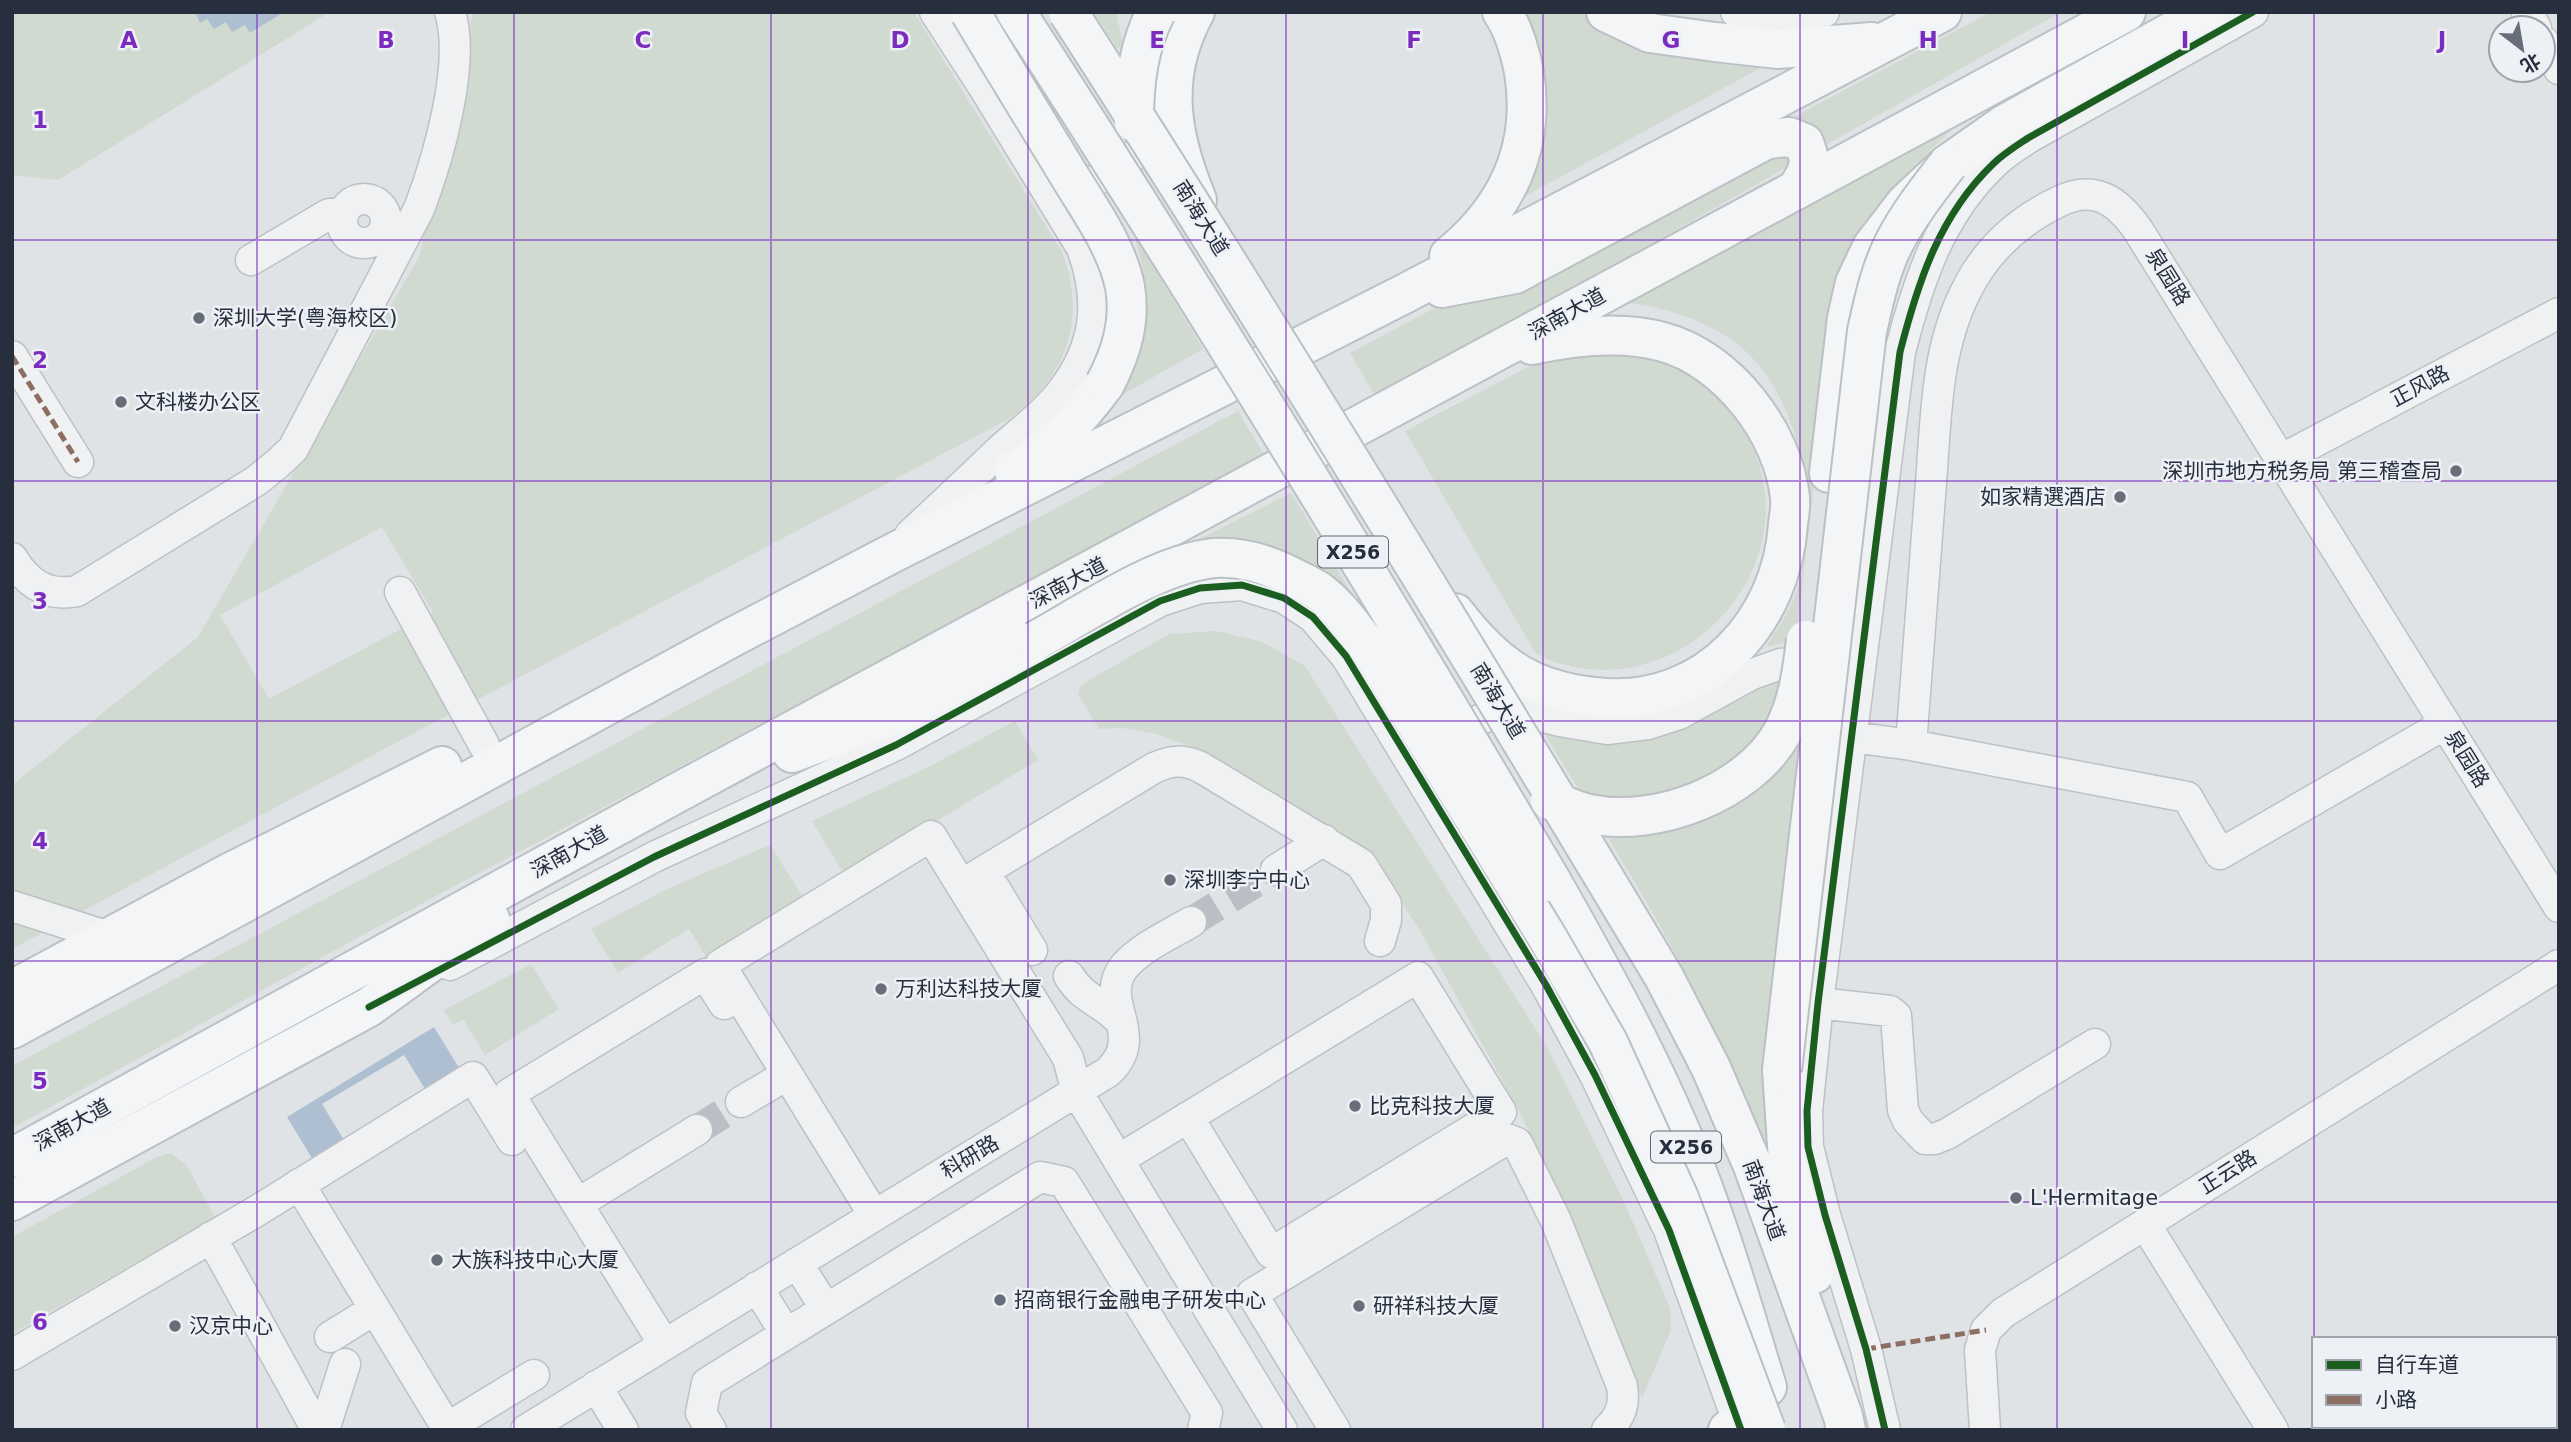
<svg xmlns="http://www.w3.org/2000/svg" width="2571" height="1442" font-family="'DejaVu Sans','Noto Sans SC',sans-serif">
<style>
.green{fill:#d0dad1;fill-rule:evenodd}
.water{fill:#aebfd2}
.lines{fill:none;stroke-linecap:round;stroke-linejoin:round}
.minor-tunnel{stroke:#bbbfc5;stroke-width:30;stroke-dasharray:30 15;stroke-linecap:butt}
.minor-casing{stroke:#bec1c4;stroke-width:33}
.major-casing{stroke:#bcc0c4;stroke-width:42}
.minor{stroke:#f0f1f2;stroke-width:30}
.major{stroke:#f4f5f6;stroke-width:38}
.major-bridge-casing{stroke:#bcc0c4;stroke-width:42;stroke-linecap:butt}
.major-bridge{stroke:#f4f5f6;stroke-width:38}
.quiet{stroke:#8d6e63;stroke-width:5;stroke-dasharray:10 5;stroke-linecap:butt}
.cycleway-casing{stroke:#edf1f5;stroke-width:11}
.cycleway{stroke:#1b5e20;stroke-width:7}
.grid{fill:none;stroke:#7b2cbf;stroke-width:2;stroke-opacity:0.55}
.poi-dot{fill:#686e79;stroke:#edf1f5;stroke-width:2.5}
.labels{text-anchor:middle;stroke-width:5;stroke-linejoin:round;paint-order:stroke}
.shield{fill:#edf1f5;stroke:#626976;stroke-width:2}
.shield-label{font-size:19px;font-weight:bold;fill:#272f3f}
.street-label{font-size:21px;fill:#272f3f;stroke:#edf1f5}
.poi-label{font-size:21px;fill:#272f3f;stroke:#edf1f5;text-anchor:start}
.grid-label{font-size:23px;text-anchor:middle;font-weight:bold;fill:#7b2cbf;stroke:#edf1f5;stroke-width:5;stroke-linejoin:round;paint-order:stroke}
</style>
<rect width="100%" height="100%" fill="#e0e3e6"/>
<path class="green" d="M12 12H330L58 180 12 175Z
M473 12H914L1062 252C1088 319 1066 380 1007 420L416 732 12 949V785L198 637 419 257ZM382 527 433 612 269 699 220 615Z
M1094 12H1119L1117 17 1124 49 1117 48Z
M1518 12H1591L1784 55 1509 205Z
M1991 12H2061L1377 399 1350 353Z
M1977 106 1927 153 1890 201 1831 335 1796 640 1766 647C1774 633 1784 620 1791 605 1826 530 1805 396 1736 343 1702 318 1663 307 1622 302Z
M1134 234 1203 349 1097 409 1144 313 1143 271Z
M1629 351C1644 356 1661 359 1675 366 1701 377 1723 398 1738 422 1829 554 1679 723 1536 654L1405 431 1528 367 1558 357Z
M1238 411 1265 456 359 937 12 1128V1066Z
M1291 493 1361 609C1329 577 1296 545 1248 542 1227 540 1204 545 1183 547Z
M1216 631 1263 642 1305 666 1549 1050 1625 1204 1670 1308 1671 1330 1642 1398 1570 1213 1521 1115 1422 934 1374 859 1351 840 1192 747 1157 734 1122 728 1099 729 1078 694 1081 685 1169 634Z
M1791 674 1807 731 1790 1216C1759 1140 1730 1063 1694 990 1649 900 1594 816 1543 731L1723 701Z
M1015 721 1038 760 845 876 812 821 926 768Z
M770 845 805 900 708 960 689 929 618 973 591 929 667 889Z
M531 964 559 1009 485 1055 463 1019 453 1025 444 1010Z
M171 1153 187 1166 215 1217 12 1334V1237L157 1157Z"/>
<path class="water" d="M195 12H284L250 33 245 25 232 32 226 22 214 29 207 19 200 23Z
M434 1027 464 1076 430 1097 404 1055 322 1104 344 1140 313 1160 287 1117Z"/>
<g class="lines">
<path class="minor-tunnel" d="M1191 922 1276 870
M697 1130 741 1102"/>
<g class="minor-casing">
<path id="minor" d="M1736 12 1769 18 1824 12
M2527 12 2536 28
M2543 41 2559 69
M342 221a22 22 0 1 1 44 0a22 22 0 1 1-44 0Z
M1062 202 1164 136 1165 128
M251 260 329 214 344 213
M12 356 78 462
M2282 459 2559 313
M910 535C940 507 970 479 1000 450 1021 431 1046 413 1063 390 1097 345 1101 300 1082 248L983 86 935 12
M12 558C27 583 47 597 77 591L256 481 277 464 293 449 419 209C438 159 466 64 450 12
M400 592 484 745
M1852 737 1911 745 2187 797 2220 854 2445 724
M1444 740 1487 716 1516 710 1560 721 1607 729 1648 724 1679 714 1750 675 1780 664 1823 661
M1911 745C1917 662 1924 579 1930 496 1936 428 1934 355 1965 293 1985 251 2017 222 2058 202 2094 184 2117 200 2138 230L2559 907
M1276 870 1324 840
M984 871 1032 950
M961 885 1154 768C1172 760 1184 759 1202 768L1361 864 1386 904V920L1380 941
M12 906 109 937
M450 965 654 857 896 745 1160 601 1200 588 1242 585 1284 598 1313 617 1346 656 1546 985 1595 1075 1669 1230 1741 1430
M1069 976C1085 1002 1104 1001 1122 1023
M1818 1003 1890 1011 1896 1016 1903 1110 1908 1121 1925 1139H1934L1947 1134 2095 1044
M741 1102 773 1083
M1118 1160 1418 977 1501 1112 1271 1253 1188 1117
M299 1184 447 1428 534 1375
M577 1204 697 1130
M874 1215 720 965 931 836 1068 1058 1077 1092 1282 1430
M2145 1224 2273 1430
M211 1237 317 1430
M797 1263 826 1309
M757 1287 786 1334
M330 1337 375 1309
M664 1344 509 1094 705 974 724 1004
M12 1355 260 1209 473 1077 512 1140
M596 1386 623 1430
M324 1430 345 1364
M526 1430 1108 1072C1148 1035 1097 1002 1124 967 1141 947 1169 935 1191 922
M711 1430 701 1413 707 1383 1040 1177 1064 1182 1207 1413 1203 1430
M1335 1430 1252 1294 1507 1139 1517 1143 1556 1221 1622 1386C1625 1405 1621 1416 1607 1430
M1885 1430 1866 1349 1825 1215 1808 1147 1807 1111 1818 1003 1900 352C1918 282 1939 216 1993 164 2003 154 2016 146 2028 138L2253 12
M1985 1430 1980 1350 1986 1330 2003 1313 2559 965"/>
</g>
<g class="major-casing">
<path id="major" d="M1195 12C1160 76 1170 135 1197 200
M1606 12 1650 33 1715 42 1778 49 1872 42
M1449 256C1507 209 1536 147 1524 72 1520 52 1514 29 1502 12
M1442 288 1515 274 1767 139 1789 137 1804 143C1813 163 1808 172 1796 190
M1014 471C1051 448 1079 420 1105 384
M1829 473 1847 318 1855 283 1872 247 1905 204 1948 164 2005 124 2207 12
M1455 613C1498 669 1535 693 1606 698 1707 704 1782 621 1788 524 1789 516 1791 506 1790 498 1784 433 1727 359 1663 342 1621 330 1573 336 1532 345
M792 753 906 710 1035 641
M1552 882C1611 986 1669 1091 1709 1204 1731 1264 1748 1326 1767 1387
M1664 977 1711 1068 1753 1166 1843 1416 1846 1430
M12 990 229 873 442 766
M12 1029 729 639 889 555 1402 295 1942 12
M1782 1070 1788 1160 1814 1274
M12 1158 675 794 2126 12
M12 1201 369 1007 490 919
M1728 1430 1739 1423"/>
</g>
<use href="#minor" class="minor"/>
<use href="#major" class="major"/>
<g class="major-bridge-casing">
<path id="major-bridge" d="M970 12C1002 66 1035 119 1067 172 1088 207 1117 246 1125 287 1131 322 1121 353 1105 384
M1016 12C1201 298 1379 589 1552 882
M1068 12C1273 330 1469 653 1664 977
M1134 122C1134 83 1138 47 1156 12
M1035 641C1086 613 1156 564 1214 558 1242 556 1272 566 1296 579 1304 583 1313 587 1320 592 1341 608 1356 631 1372 652L1546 935 1608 1042 1679 1198 1766 1430
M1550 800C1563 804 1577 812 1590 814 1656 828 1748 793 1782 733 1798 704 1802 673 1806 640
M1782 1070 1867 331C1874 300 1880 270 1895 241 1909 214 1929 189 1948 164"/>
</g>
<use href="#major-bridge" class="major-bridge"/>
<path class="quiet" d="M12 356 78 462
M1866 1349 1986 1330"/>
<g class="cycleway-casing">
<path id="cycleway" d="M369 1007 654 857 896 745 1160 601 1200 588 1242 585 1284 598 1313 617 1346 656 1546 985 1595 1075 1669 1230 1741 1430
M1885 1430 1866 1349 1825 1215 1808 1147 1807 1111 1818 1003 1900 352C1918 282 1939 216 1993 164 2003 154 2016 146 2028 138L2253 12"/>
</g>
<use href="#cycleway" class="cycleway"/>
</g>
<path class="grid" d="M257 12V1430M514 12V1430M771 12V1430M1028 12V1430M1286 12V1430M1543 12V1430M1800 12V1430M2057 12V1430M2314 12V1339M12 240H2559M12 481H2559M12 721H2559M12 961H2559M12 1202H2559M2314 1426V1430"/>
<g class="poi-dot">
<circle cx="199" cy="318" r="7"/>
<circle cx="121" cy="402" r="7"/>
<circle cx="2456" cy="471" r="7"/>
<circle cx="2120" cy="497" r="7"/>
<circle cx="1170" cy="880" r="7"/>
<circle cx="881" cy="989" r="7"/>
<circle cx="1355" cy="1106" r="7"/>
<circle cx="2016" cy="1198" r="7"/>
<circle cx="437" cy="1260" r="7"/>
<circle cx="1000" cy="1300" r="7"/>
<circle cx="1359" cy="1306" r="7"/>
<circle cx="175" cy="1326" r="7"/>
</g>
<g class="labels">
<g class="shield">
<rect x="1318" y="536.5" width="70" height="31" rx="5"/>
<rect x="1651" y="1131.5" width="70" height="31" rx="5"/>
</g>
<g class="shield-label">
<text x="1353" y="559">X256</text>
<text x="1686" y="1154">X256</text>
</g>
<g class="street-label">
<text transform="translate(1201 218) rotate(58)" y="7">南海大道</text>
<text transform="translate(2168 277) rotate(58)" y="7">泉园路</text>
<text transform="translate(1567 314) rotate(-29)" y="7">深南大道</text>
<text transform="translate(2420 386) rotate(-28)" y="7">正风路</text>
<text transform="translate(1068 583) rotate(-28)" y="7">深南大道</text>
<text transform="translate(1498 701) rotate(59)" y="7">南海大道</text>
<text transform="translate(2467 759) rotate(58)" y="7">泉园路</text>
<text transform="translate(569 852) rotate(-29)" y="7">深南大道</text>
<text transform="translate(72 1125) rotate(-29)" y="7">深南大道</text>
<text transform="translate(970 1157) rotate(-31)" y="7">科研路</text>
<text transform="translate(2228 1172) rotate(-32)" y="7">正云路</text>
<text transform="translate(1764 1200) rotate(70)" y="7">南海大道</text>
</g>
<g class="poi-label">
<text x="213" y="325">深圳大学(粤海校区)</text>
<text x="135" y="409">文科楼办公区</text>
<text x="2442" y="478" text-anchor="end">深圳市地方税务局 第三稽查局</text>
<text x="2106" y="504" text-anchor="end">如家精選酒店</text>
<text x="1184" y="887">深圳李宁中心</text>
<text x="895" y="996">万利达科技大厦</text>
<text x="1369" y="1113">比克科技大厦</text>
<text x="2030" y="1205">L'Hermitage</text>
<text x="451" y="1267">大族科技中心大厦</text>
<text x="1014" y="1307">招商银行金融电子研发中心</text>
<text x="1373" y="1313">研祥科技大厦</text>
<text x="189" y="1333">汉京中心</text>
</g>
</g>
<g class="grid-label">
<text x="129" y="48">A</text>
<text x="386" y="48">B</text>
<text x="643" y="48">C</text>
<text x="900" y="48">D</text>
<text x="1157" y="48">E</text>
<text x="1414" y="48">F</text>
<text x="1671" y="48">G</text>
<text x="1928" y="48">H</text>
<text x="2185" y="48">I</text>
<text x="2442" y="48">J</text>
<text x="40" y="128">1</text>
<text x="40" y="368">2</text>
<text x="40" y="609">3</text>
<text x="40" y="849">4</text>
<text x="40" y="1089">5</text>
<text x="40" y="1330">6</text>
</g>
<rect width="2571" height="1442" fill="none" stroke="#272f3f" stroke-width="28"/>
<rect x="2312" y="1337" width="245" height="91" fill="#edf1f5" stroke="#9ea3ac" stroke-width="2"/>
<rect x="2326" y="1360" width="35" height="10" fill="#1b5e20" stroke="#9ea3ac" stroke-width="2"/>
<text x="2375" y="1372" font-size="21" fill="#272f3f">自行车道</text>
<rect x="2326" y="1395" width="35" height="10" fill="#8d6e63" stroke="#9ea3ac" stroke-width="2"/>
<text x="2375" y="1407" font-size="21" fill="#272f3f">小路</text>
<g transform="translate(2522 49) rotate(149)"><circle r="33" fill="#edf1f5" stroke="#9ea3ac" stroke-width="2"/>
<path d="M0-5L12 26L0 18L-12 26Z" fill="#686e79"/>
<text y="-10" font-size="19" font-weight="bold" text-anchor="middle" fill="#272f3f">北</text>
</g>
</svg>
